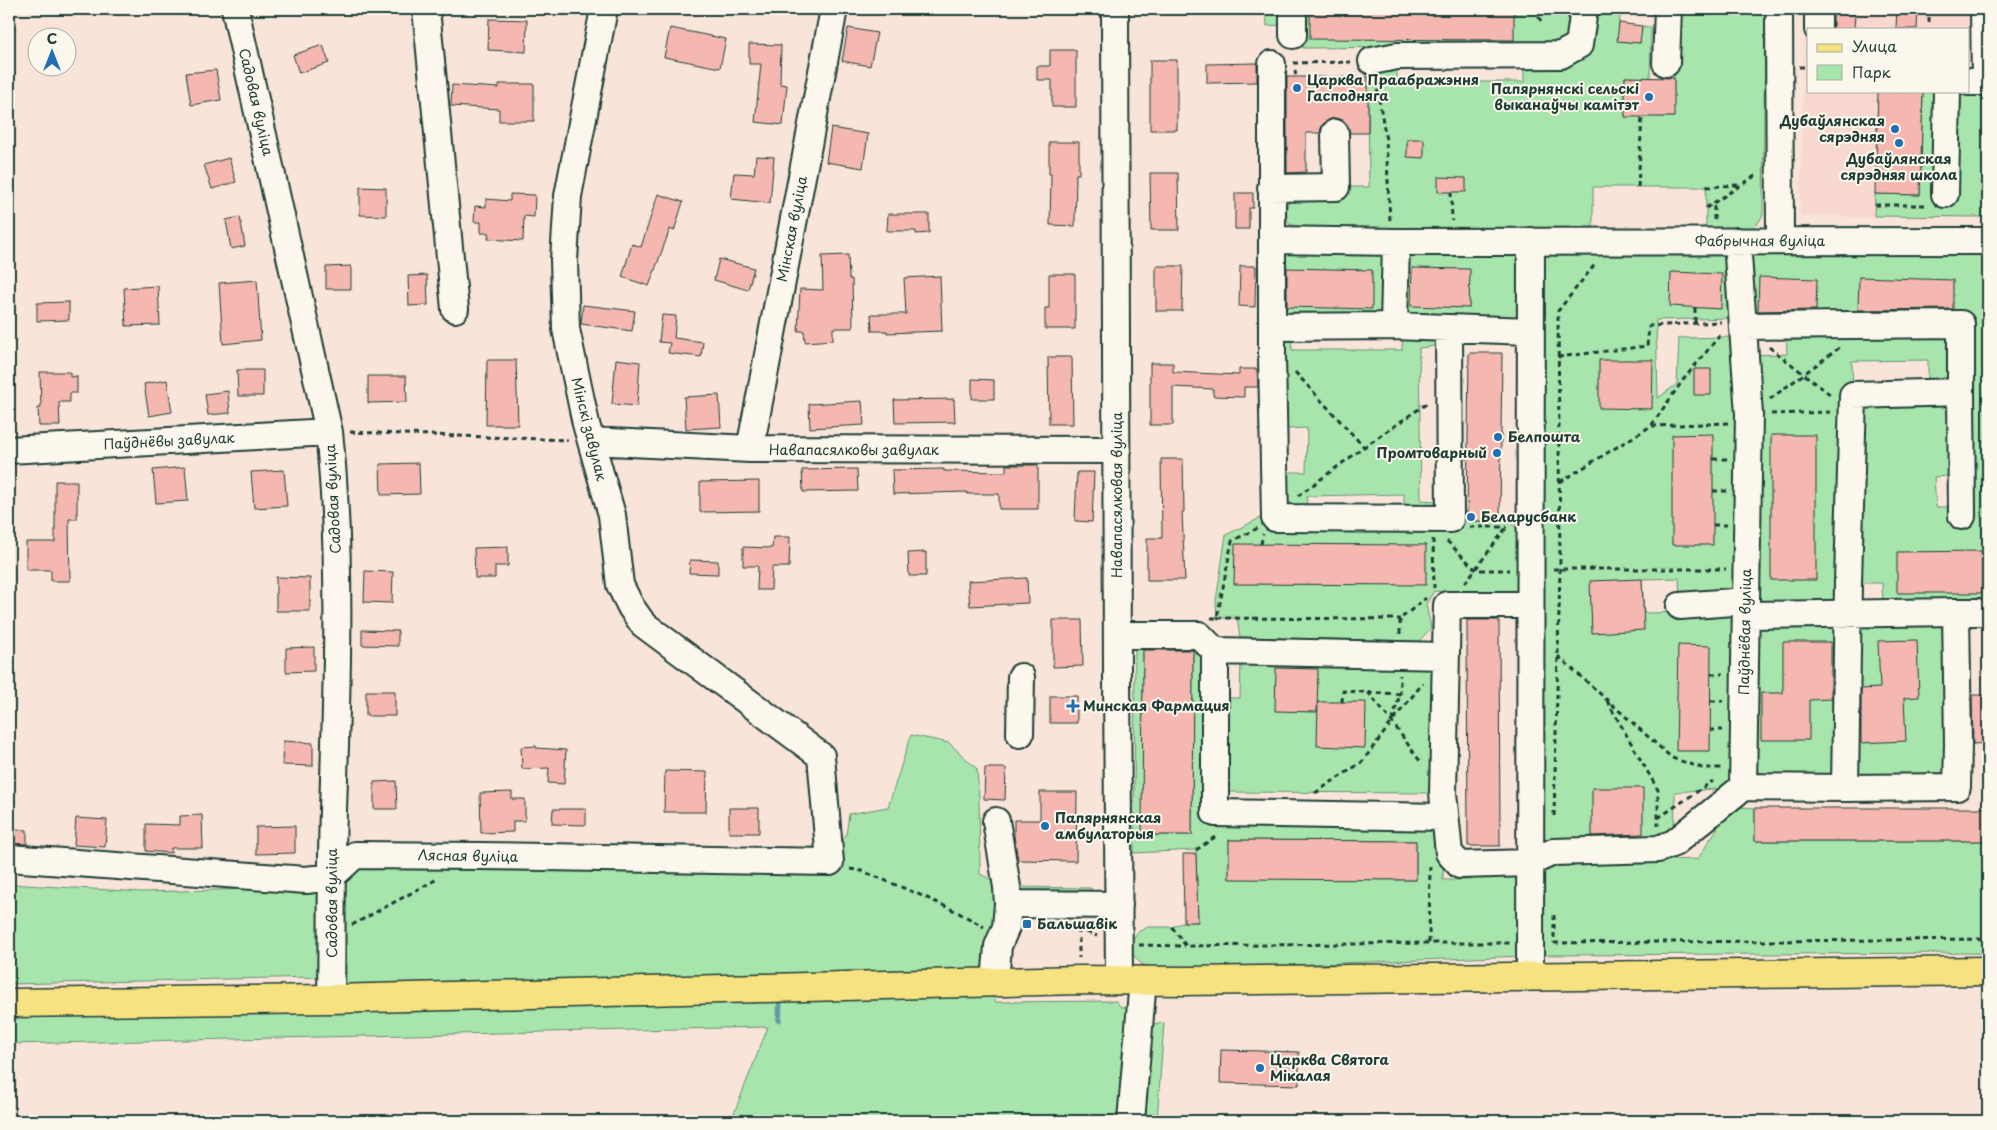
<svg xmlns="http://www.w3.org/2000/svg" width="1997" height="1130" font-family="'Playpen Sans',sans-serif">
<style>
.built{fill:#f8d7ce;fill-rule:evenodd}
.green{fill:#a8e5ad;stroke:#649170;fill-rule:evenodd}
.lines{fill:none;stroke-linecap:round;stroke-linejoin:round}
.stream{stroke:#629ca2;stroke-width:5.5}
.building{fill:#f4b8b1;stroke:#1f3d34}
.minor-casing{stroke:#1f3d34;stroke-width:30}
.major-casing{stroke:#1f3d34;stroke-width:31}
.path{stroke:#1f3d34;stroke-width:3;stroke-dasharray:5 4;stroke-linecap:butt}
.minor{stroke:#fbf7ec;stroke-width:26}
.major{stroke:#f7e281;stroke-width:28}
.poi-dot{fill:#1f6fb2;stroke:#fbf7ec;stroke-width:2}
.labels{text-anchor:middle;stroke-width:4;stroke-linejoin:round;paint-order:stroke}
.poi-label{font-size:14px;font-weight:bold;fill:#1f3d34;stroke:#fbf7ec;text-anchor:start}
.street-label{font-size:14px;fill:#1f3d34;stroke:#fbf7ec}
</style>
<rect width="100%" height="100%" fill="#f9e4da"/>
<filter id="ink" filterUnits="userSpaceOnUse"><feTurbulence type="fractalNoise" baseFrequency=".02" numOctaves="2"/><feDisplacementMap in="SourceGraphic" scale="10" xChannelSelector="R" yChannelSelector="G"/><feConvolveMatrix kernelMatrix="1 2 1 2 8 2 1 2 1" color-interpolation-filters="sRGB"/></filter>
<g filter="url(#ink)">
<path class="built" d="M1805 9H1988V218L1800 216ZM1808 29H1968V91H1808Z"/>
<path class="green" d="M1266 9H1282V25L1267 26Z
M1303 9H1575L1570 39 1539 46 1303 48Z
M1595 9H1650L1649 12 1630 10 1620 16 1618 41 1640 43 1642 26 1651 27 1650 78 1625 77V116L1673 117 1674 78 1681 9H1763L1765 19 1763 214C1753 240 1729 231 1706 229V187H1593V229H1535L1525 227 1453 228 1301 227 1289 224C1285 213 1286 206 1292 196L1336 187H1369L1368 77 1375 75 1372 61 1397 70V82H1524V65L1574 64 1591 44Z
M1988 9V217L1874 216 1875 194 1920 195 1923 91H1968L1972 69 1973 16Z
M1753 241H1988V608L1883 606 1882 583H1848L1847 605 1762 607 1752 599 1744 355 1787 354 1786 325 1961 324V475L1934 477 1936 507H1962L1967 318H1753L1749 266ZM1928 360V393L1853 395 1852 361Z
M1727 247 1733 318 1656 320 1658 398 1677 384 1679 338 1738 337 1746 597 1680 599 1679 578 1642 579 1644 613 1746 611 1742 787 1675 792 1674 843 1539 847 1542 248Z
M1408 248 1514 251 1524 262 1519 317 1514 319 1406 317Z
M1290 249 1387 252 1388 307 1380 317 1286 316 1280 308 1282 255Z
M1403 332 1434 335 1435 346 1419 348 1421 500 1436 501V508H1404V494L1307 496 1306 506 1286 505V472H1306L1307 428 1286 429 1285 334 1291 335 1292 350H1402Z
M1260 518 1264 526H1432L1450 519 1467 521H1509L1522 535 1523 581 1515 597 1434 591 1426 604 1431 628 1419 641 1240 637 1237 618H1217L1216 601 1226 535Z
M1949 618 1951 774H1757L1756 628Z
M1135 635H1143V835H1192L1193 650 1215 651 1216 698H1240L1241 660 1441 666 1443 793 1216 792 1215 813 1444 817 1443 880H1470L1481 872 1521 871 1523 956 1184 969C1154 969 1143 975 1128 945L1138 932 1148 927H1172L1184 922H1198L1196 850 1134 853ZM1229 840 1416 841V880L1229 878Z
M911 735 949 743 977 769 979 796 980 874 1007 887 1091 888V905L1008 904 995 982V1002L1116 1001 1121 1007 1140 1008 1138 1025 1164 1023 1157 1121H731L768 1027 9 1044V1003L331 999V877L355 855 830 862 846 835 849 814 888 807Z
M1742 807 1755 808V841H1988V953L1537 955V865L1698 859 1726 814Z
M9 884 142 892 330 887 318 977 9 984Z"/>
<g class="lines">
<path class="stream" d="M779 1020 780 996"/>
</g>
<path class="building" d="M1310 9H1514V40L1310 39Z
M1897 9H1918L1917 29H1896Z
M1833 14H1855L1854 29H1833Z
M489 19 527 20 526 52 488 50Z
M1619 23 1642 26 1640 43 1617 41Z
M670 28 726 39 720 68 664 57Z
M848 28 877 33 870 66 842 61Z
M749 44 781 45 780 84 787 85 783 125 755 122 761 64H749Z
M323 45 329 63 299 73 293 55Z
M1050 50H1076V107H1052V80H1037V66H1050Z
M1150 60H1177V130H1150Z
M1257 63V82L1207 83V64Z
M216 70 221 100 191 105 186 73Z
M1287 77H1368V133H1350L1348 126 1343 120 1335 118 1328 120 1322 125 1320 133H1306V172L1287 173Z
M1625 77 1674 78V117H1625Z
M499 84H534V121H499V109L451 106 452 85 499 88Z
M1878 91H1923L1920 195 1875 194Z
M831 128 868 134 863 168 826 162Z
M1407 139H1424V158L1407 157Z
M1049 142H1079V174H1076L1075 226 1050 225 1051 174H1049Z
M756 156 774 157 770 203 731 199 734 173 754 174Z
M229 158 236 182 212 189 204 165Z
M1150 173H1178L1179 230H1151Z
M1438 177 1466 178V192H1438Z
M360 187 386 188V216L360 215Z
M1235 193H1253V208H1249V229H1235Z
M510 194 535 195 534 217 524 216 523 241 488 239 489 233H481V222H474L475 206 486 207V199L510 201Z
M658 194 683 202 674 231 670 229 649 286 622 277 632 244 641 247Z
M888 214H929V233L916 234V231H887Z
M240 217 245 246 231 249 226 220Z
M848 255 849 279H852L853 328H833V340L805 342 804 331H798L800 289 823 290 822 256Z
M719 259 754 268 748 290 714 280Z
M351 266V289H326V267Z
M1156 266H1183L1182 311H1156Z
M1240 266H1256L1255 307 1239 306Z
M1287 268 1372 270V309L1287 307Z
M1412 268 1470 269 1469 308 1411 306Z
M1671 272 1722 274 1721 309 1670 306Z
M1049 274H1075V329H1045V308H1049Z
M427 275 428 305 409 306 408 276Z
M940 276 942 331 887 333V331H872L871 314H906L904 278Z
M1759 277 1817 279 1816 310 1758 311Z
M1859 277 1953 280V309L1858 310Z
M257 280 261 340 223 344 219 283Z
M158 286 160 325 126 326 124 288Z
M69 302V320L37 321V303Z
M583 305 635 311 632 331 581 324Z
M662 315 676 316 674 338 703 342 701 357 668 353 670 343 659 342Z
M1469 353H1502L1500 521H1467Z
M1048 357H1072L1073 424H1049Z
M616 359 640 362 637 406 612 404Z
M487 360H516L518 425H486Z
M1599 360H1653L1652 409 1599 408Z
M1150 363H1173V372L1239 375V369H1257L1258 387H1244V397L1213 396V389L1173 387V425H1150Z
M1694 369H1711V395H1694Z
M237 370H263V396H238Z
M40 372H70V377L77 376V393H70V402H59L60 426H39L38 408H41Z
M368 376H406L407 402 368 403Z
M972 379 994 380V399H972Z
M167 380 172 412 149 416 144 384Z
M228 391 230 413 208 415 205 394Z
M719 395 721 427 686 429 684 397Z
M954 399 955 422 895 423 894 400Z
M862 401 864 425 810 428 809 404Z
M1713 434V545H1672V435Z
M1771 435H1816V580H1771Z
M1161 459H1183L1184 512H1182L1185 580H1147V538H1162Z
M419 463 420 494 381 495 380 464Z
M1006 465H1038V509H999V494H967V492L893 494 892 470 944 469V471L1006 472Z
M185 467 188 501 156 503 153 470Z
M857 469 858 491 803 492 802 470Z
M284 470 287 506 254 508 251 472Z
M1077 472H1094L1092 522 1075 521Z
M55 481H77V519H69L70 581H51V570H26V542H55Z
M759 481V511L700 512V482Z
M773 537H790L789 567H772L771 590H757L758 566H743V547L772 548Z
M1235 544 1426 545V585L1234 584Z
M508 547V566H495V578H475L474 548Z
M1982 551V593H1897V552Z
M926 552V576H909L908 553Z
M690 560 718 561V574L689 573Z
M365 571 393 572 392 603 364 602Z
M276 577 310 578V611H276Z
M1027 578 1028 603 970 606 968 581Z
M1642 579 1644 630 1592 633 1590 581Z
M1053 620H1082L1083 666 1053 667Z
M1467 620H1499L1500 846H1468Z
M362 630 398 631V646L362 645Z
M1917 640 1919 697 1904 698 1906 741 1861 743V689L1880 688 1878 641Z
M1783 642H1831V699L1809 700V740H1761V693H1783Z
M1678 645 1711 646 1710 751H1676Z
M314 647V671L286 672V648Z
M1143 650H1193L1192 835H1142Z
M1276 668 1318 669 1317 712 1275 711Z
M366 691H395V716H366Z
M1972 695H1988V743L1973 744Z
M1050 696H1077V723H1050Z
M1318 702H1366L1365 748 1317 746Z
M283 741 313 743V766L282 765Z
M536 746V748L566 750 564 784 548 783 549 768 522 769 521 747Z
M985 768H1006L1005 800 984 799Z
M665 771 707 772 706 812H664Z
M396 781 397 809H374V782Z
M1592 788H1643V834L1592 836Z
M512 792V799H525V821H513V832L481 833 480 793Z
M1040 792H1077L1076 861 1018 860 1014 836V820H1040Z
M729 808H759V833H729Z
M1755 808H1987V841H1755Z
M553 809H586V825L552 824Z
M202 815 203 848H171V853L146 851V824L180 825V816Z
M76 818 107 820 105 847 74 845Z
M295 826V853L256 854V827Z
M9 830H27V844L9 843Z
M1229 840 1416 841V880L1229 879Z
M1183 854H1196L1198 922H1184Z
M1221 1050 1299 1052V1085L1220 1083Z"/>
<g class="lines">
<g class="minor-casing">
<path id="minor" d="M235 9 329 432C342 557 337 684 333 810 331 873 332 936 331 999
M426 9 455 309
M1115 9 1117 676 1119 981
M1779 9 1780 241
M1818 29V9
M1293 35V9
M1372 61 1397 56 1561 55 1579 45 1584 9
M1666 63 1668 9
M1272 64V356L1275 518 1450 519 1449 329
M1968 82H1985L1984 9
M1271 188 1336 187 1335 133
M1945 194 1947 91
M1273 240 1396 242 1988 241
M1394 326 1396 242
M1743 326 1961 324V392L1853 395 1848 583 1845 788
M1272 327 1394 326 1530 331
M1961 392 1962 516
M591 441 750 449 1117 450
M750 449 834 9
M9 450 329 432
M1530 605H1447L1443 793 1449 853 1460 865 1529 863 1553 852 1658 849 1674 843 1743 787 1749 414 1737 241
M1680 606 1746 601
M1956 612H1988
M1117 635H1199L1215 651V813L1444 817
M1215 651 1445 656
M1020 734 1021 677
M1743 787 1845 788 1957 787 1958 744 1956 612 1746 615
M9 858 306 880 331 877 355 855 481 856 830 862 821 756 643 624 631 607 620 585 612 515 586 424 566 329 564 260 568 196 604 9
M1008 904 1119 905
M1530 976 1531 241
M995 982 998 946 1006 927 1008 904 1007 887 996 821
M1131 1121 1143 980"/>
</g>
<g class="major-casing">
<path id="major" d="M9 1003 331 999 1079 980 1184 981 1988 971"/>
</g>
<path class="path" d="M1534 9 1541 21
M1929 22V9
M1293 63 1351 62
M1799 67H1808
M1295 70 1296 77
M1376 81 1386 140 1390 221
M1638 187 1642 117
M1706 187 1738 185
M1451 192 1452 221
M1875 205H1927
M1706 208 1758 174
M1714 220V202
M1695 308V323
M1769 347 1831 395
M1558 357 1647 346 1649 326 1721 322
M1295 372 1364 447
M1770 399 1839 348
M1771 414 1832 412
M1652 426 1728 423
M350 432 568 440
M1713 459H1727
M1560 482 1651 426 1683 380 1722 333
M1713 491H1727
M1298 496 1364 447 1429 402
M1713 525H1727
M1470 527H1507
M1433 539 1434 588
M1447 541 1476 570H1509
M1261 544 1263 534
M1553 569H1726
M1465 583 1506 528
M1211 618H1217L1232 541 1258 528
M1217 618 1400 619
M1400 634V619L1426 598
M1558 656 1672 758 1702 768H1722
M1711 674H1723
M1368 692 1392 722 1422 764
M1607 701 1658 790V826
M1711 701H1723
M1342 702 1343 691 1400 694
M1394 719 1423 683
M1710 730H1722
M1315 793 1362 762 1392 722 1400 694V675
M1554 816 1560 569 1558 311 1596 263
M1658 818 1713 781
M1076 831 1098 832
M1196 850 1218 835
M850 869 862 871C903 888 946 904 984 927
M1554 915V943
M352 925 439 878
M1172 927 1186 946 1429 943H1510
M1042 928 1079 929 1097 936
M1079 929V958
M1429 943 1430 863
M1554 943 1988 939
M1139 945 1185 946"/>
<use href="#minor" class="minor"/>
<use href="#major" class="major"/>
</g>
</g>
<g class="poi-dot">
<circle cx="1297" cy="88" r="5"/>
<circle cx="1649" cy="97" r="5"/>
<circle cx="1895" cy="129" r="5"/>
<circle cx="1899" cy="143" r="5"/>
<circle cx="1498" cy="437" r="5"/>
<circle cx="1497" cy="453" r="5"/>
<circle cx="1471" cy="517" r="5"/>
<path d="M1070.5 698.5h5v5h5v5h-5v5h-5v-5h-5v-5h5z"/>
<circle cx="1045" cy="826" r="5"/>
<rect x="1022" y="919" width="10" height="10" rx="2.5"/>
<circle cx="1260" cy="1068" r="5"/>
</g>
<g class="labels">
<g class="poi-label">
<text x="1307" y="85">Царква Праабражэння<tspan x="1307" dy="16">Гасподняга</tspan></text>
<text x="1639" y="94" text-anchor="end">Папярнянскі сельскі<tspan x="1639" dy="16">выканаўчы камітэт</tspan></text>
<text x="1885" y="126" text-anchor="end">Дубаўлянская<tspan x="1885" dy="16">сярэдняя</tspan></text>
<text x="1899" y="164" text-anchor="middle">Дубаўлянская<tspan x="1899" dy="16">сярэдняя школа</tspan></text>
<text x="1508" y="442">Белпошта</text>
<text x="1487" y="458" text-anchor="end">Промтоварный</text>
<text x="1481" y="522">Беларусбанк</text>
<text x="1083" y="711">Минская Фармация</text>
<text x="1055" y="823">Папярнянская<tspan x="1055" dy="16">амбулаторыя</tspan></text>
<text x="1037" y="929">Бальшавік</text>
<text x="1270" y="1065">Царква Святога<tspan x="1270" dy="16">Мікалая</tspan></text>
</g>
<g class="street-label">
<text transform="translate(256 102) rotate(77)" y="5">Садовая вуліца</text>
<text transform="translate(792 229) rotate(-79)" y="5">Мінская вуліца</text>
<text x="1760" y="246">Фабрычная вуліца</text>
<text transform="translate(589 429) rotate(76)" y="5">Мінскі завулак</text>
<text transform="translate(169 441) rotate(-3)" y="5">Паўднёвы завулак</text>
<text x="854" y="455">Навапасялковы завулак</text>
<text transform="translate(1117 495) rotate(-90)" y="5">Навапасялковая вуліца</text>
<text transform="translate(333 499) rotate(-93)" y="5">Садовая вуліца</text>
<text transform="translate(1745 632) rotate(-89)" y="5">Паўднёвая вуліца</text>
<text transform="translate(468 856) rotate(1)" y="5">Лясная вуліца</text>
<text transform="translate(332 903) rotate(-90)" y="5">Садовая вуліца</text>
</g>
</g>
<rect width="1997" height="1130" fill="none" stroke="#fbf7ec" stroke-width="30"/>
<rect x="15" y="15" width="1967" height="1100" fill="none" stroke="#1f3d34" stroke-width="2" filter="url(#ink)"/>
<rect x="1807" y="28" width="162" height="65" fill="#fbf7ec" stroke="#a3ada2"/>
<rect x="1817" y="44" width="25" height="8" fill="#f7e281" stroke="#a3ada2"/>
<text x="1852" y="52" font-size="15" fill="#1f3d34">Улица</text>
<rect x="1817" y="65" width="25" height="15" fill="#a8e5ad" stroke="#a3ada2"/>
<text x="1852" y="78" font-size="15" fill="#1f3d34">Парк</text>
<g transform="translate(52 52)"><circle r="24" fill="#fbf7ec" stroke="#a3ada2"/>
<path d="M0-4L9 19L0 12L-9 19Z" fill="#1f6fb2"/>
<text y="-8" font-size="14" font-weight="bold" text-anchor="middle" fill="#1f3d34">С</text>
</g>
</svg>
